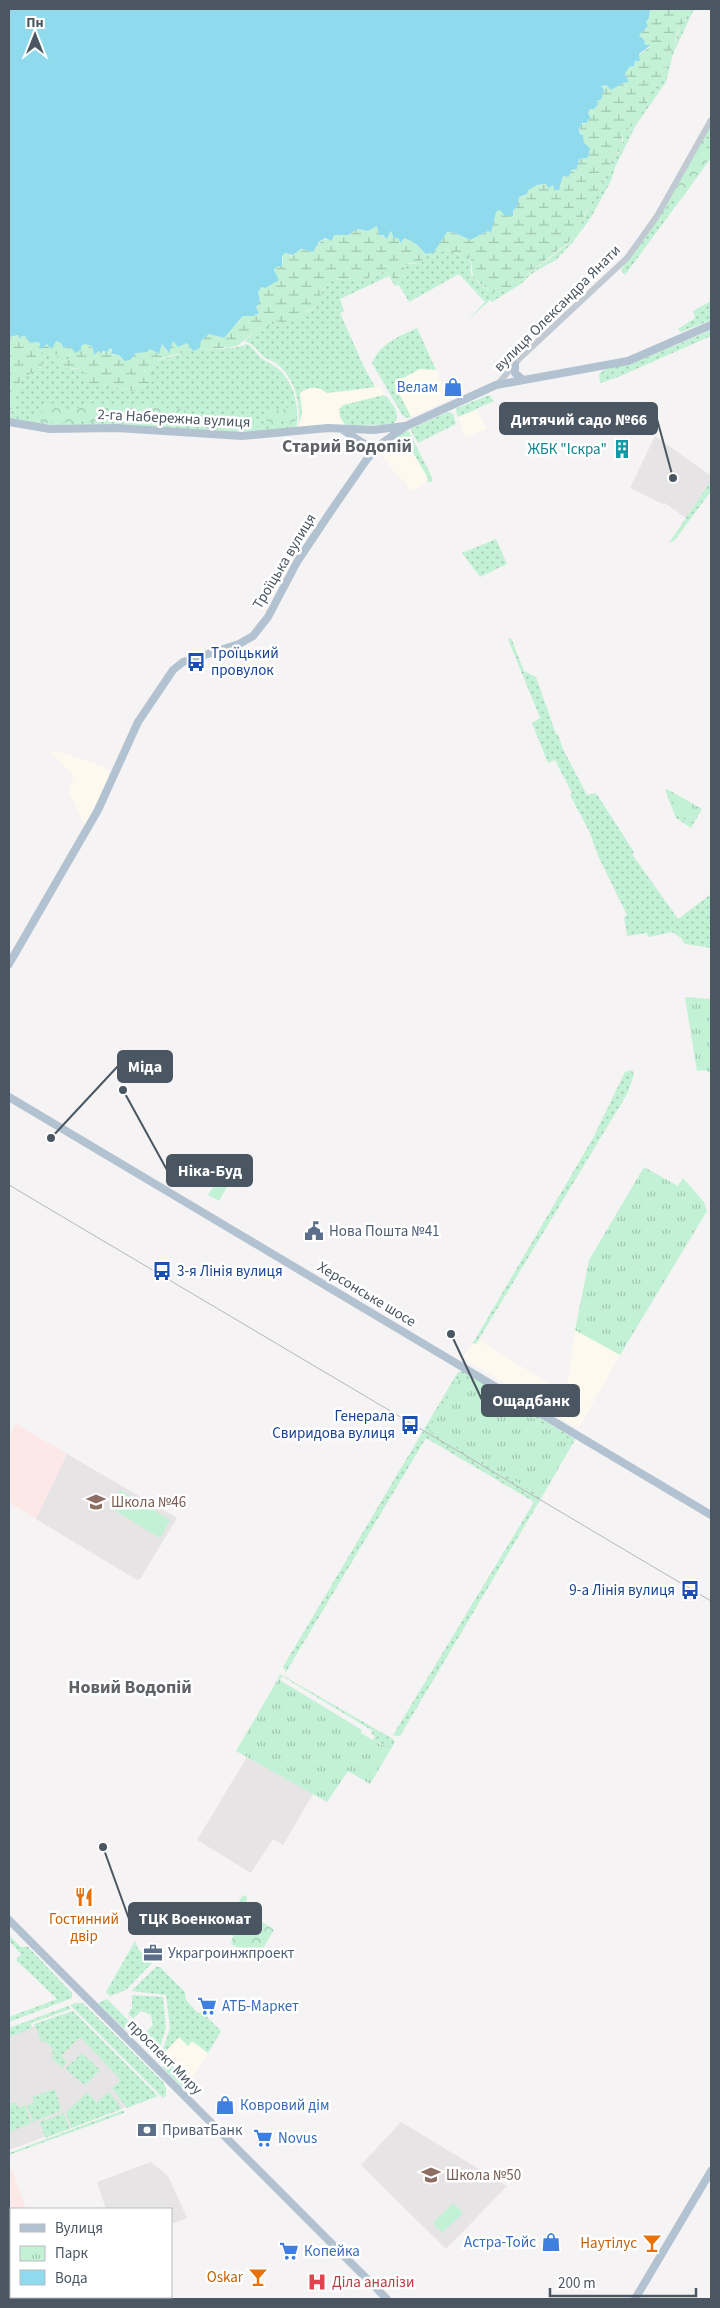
<svg xmlns="http://www.w3.org/2000/svg" width="720" height="2308" font-family="'Source Sans 3',sans-serif">
<style>
.commercial{fill:#fdf9ef}
.education{fill:#e6e4e5}
.medical{fill:#fce8e6}
.grass{fill:url(#grass-dots)}
.forest{fill:url(#forest-crowns)}
.wetland{fill:url(#wetland-marsh)}
.park{fill:url(#park-tufts)}
.pitch{fill:#c3f1d5}
.water{fill:#90daee}
.lines{fill:none;stroke-linecap:round;stroke-linejoin:round}
.minor{stroke:#c1cad2;stroke-width:6}
.major{stroke:#b3c2d1;stroke-width:8}
.tram{stroke:#b5b8bd;stroke-width:1}
.labels{text-anchor:middle;stroke-width:5;stroke-linejoin:round;paint-order:stroke}
.street-label{font-size:15px;fill:#4a5661;stroke:#fff}
.shop-label{font-size:15px;fill:#366cbe;stroke:#fff;text-anchor:start}
.culture-label{font-size:15px;fill:#0d838f;stroke:#fff;text-anchor:end}
.transit-label{font-size:15px;fill:#164399;stroke:#fff;text-anchor:start}
.service-label{font-size:15px;fill:#4e5e75;stroke:#fff;text-anchor:start}
.education-label{font-size:15px;fill:#785e54;stroke:#fff;text-anchor:start}
.food-label{font-size:15px;fill:#c56008;stroke:#fff;text-anchor:end}
.health-label{font-size:15px;fill:#be3a42;stroke:#fff;text-anchor:start}
.quarter-label{font-size:18px;font-weight:bold;fill:#5f6368;stroke:#fff}
.leader{fill:none;stroke:#4a5661;stroke-width:2}
.callout-dot{fill:#4a5661;stroke:#fff;stroke-width:2}
.callout{fill:#4a5661;stroke:#4a5661;stroke-width:2}
.callout-label{font-size:16px;text-anchor:middle;font-weight:bold;fill:#fff}
</style>
<defs>
<pattern id="grass-dots" width="8" height="8" patternUnits="userSpaceOnUse" patternTransform="scale(1.25)"><rect width="8" height="8" fill="#c3f1d5"/><path d="M2 2h.1M6 6h.1" fill="none" stroke="#a0c6b0" stroke-width="1.8" stroke-linecap="round"/></pattern>
<pattern id="forest-crowns" width="20" height="18" patternUnits="userSpaceOnUse" patternTransform="scale(1.25)"><rect width="20" height="18" fill="#c3f1d5"/><path d="M2 6a3 3 0 1 1 6 0M12 15a3 3 0 1 1 6 0" fill="none" stroke="#a0c6b0"/></pattern>
<pattern id="wetland-marsh" width="20" height="14" patternUnits="userSpaceOnUse" patternTransform="scale(1.25)"><rect width="20" height="14" fill="#c3f1d5"/><path d="M1 5h8M5 5V1M11 12h8M15 12V8" fill="none" stroke="#a0c6b0"/></pattern>
<pattern id="park-tufts" width="24" height="20" patternUnits="userSpaceOnUse" patternTransform="scale(1.25)"><rect width="24" height="20" fill="#c3f1d5"/><path d="M3 7l-1-3M5 7V3M7 7l1-3M15 17l-1-3M17 17v-4M19 17l1-3" fill="none" stroke="#a0c6b0"/></pattern>
</defs>
<rect width="100%" height="100%" fill="#f5f3f3"/>
<path class="commercial" d="M420 368 436 370 449 400 411 417 394 383Z
M380 387 397 412 396 423 299 427 302 413 300 393 302 390 316 388 342 392Z
M477 410 487 429 465 437 458 417Z
M396 437 407 442 428 478 427 482 414 490 410 491 404 481 398 477 379 450Z
M61 752 106 767 109 772V778L85 826 68 790 74 776 51 753Z
M575 1330 620 1355 580 1426 577 1428 465 1359 464 1355 473 1343 476 1344 479 1340 564 1393 567 1387Z
M179 2037 188 2045 192 2041 208 2053 192 2079 165 2052Z"/>
<path class="education" d="M655 436 711 476V481L686 518 665 503 663 504 630 488Z
M67 1454 177 1518 140 1579 137 1580 36 1519Z
M247 1757 313 1794 283 1845 273 1839 251 1873 197 1840Z
M69 2014 154 2096 9 2150V2035Z
M401 2122 507 2186 446 2249 361 2165Z
M151 2162 168 2176 187 2218 171 2224V2209H106L97 2182Z"/>
<path class="medical" d="M16 1424 67 1454 36 1519 9 1502V1436Z
M12 2169 26 2209H11V2297H57L58 2299H9V2170Z"/>
<path class="grass" d="M686 9H694L673 54 666 82 636 125 615 167 611 181 590 219 572 243 557 259 531 274 521 284 492 302 490 300 468 320 485 302 459 274 409 302 399 285 395 286 389 276 340 299 344 311 340 313 364 367 375 387 327 393C319 386 308 386 300 393L302 413 299 424C300 401 295 379 277 364 273 360 267 360 263 356 257 351 254 344 245 341L257 330 273 320 290 322 315 307 325 286 333 280C342 278 349 281 357 280 374 279 384 262 395 282L407 264 422 263 423 255C431 250 438 253 446 250L461 255H467C473 261 470 266 471 273 472 280 482 285 487 289 489 291 495 292 498 292 508 291 565 248 572 239 584 220 596 186 611 172L610 157 620 152 623 141 622 134 636 121 645 106 655 82 662 79 666 62 674 46Z
M711 124V158L625 275 621 270 622 268 659 217Z
M711 301V320L681 332 678 329 695 318 693 311Z
M417 328 436 370 420 369 394 383 411 417 406 418 403 416 372 363C381 343 398 337 417 328Z
M711 330V336L618 377 600 383 599 374 604 370 643 359Z
M247 344C254 347 257 356 264 360 291 373 299 396 297 426L293 429 243 433 52 425 9 419V411H11L16 404 13 399 19 383 36 368H41L38 355 40 352 75 357 76 360 57 361 72 369H86V372L114 384 116 387C128 391 139 393 148 384L145 370 153 366 159 360 200 348 204 350 239 347Z
M384 395C392 402 403 416 393 425L346 426 340 417 339 409 343 405Z
M489 395 494 401 458 417 456 411 457 408Z
M448 412 453 414 456 424 418 443 410 429Z
M408 430 432 477V482H427L428 478 407 442 401 445 396 437Z
M711 481V491L675 540 669 543Z
M496 539 507 564 480 577 462 553Z
M511 638 524 671 536 677 556 734H558L563 749 587 795 596 793 634 852 632 854 678 919 711 894V948L685 944 681 938 672 932 648 937 647 933 627 936 624 917 627 915 599 858 589 831 570 795 572 793 555 760 548 763 532 723 540 718 508 639Z
M667 789 702 809 691 828 676 818 665 790Z
M632 1070 634 1075 627 1094 476 1344 473 1343 593 1138 625 1072Z
M463 1371 575 1439 572 1445 571 1441 429 1430 541 1496 543 1495 400 1736H396L393 1735 534 1502 426 1438 286 1672 283 1667 458 1372Z
M280 1674 393 1739 395 1742 391 1749 373 1740 375 1736 371 1734 373 1731 282 1676 280 1680 278 1679Z
M9 1935 21 1947H28L72 1993V1998L9 2022V2017L57 1999 16 1960 21 1954 9 1941Z
M135 1941 138 1949 152 1963 126 1990 110 1996 106 1992Z
M156 1967H160L185 1992 186 2000 198 2013 202 2012 221 2031 208 2053 192 2041 188 2046 179 2037 165 2052 163 2049 170 2028 166 1995 131 1991Z
M132 1995 163 1997 166 2028 160 2047 146 2032 153 2025 151 2015 141 2011 133 2019 128 2014 132 2008Z
M107 1999 134 2026 130 2031 123 2028 98 2003Z
M76 2003H83L163 2082 166 2088V2096L163 2098 70 2005Z
M68 2006 71 2009 31 2023 32 2028 9 2037V2028Z
M73 2011 158 2096 127 2108 112 2088 121 2080 80 2037 61 2056 67 2062 62 2068 52 2058 53 2048 46 2042H42L34 2024Z
M82 2053 100 2070 85 2085 65 2069Z
M168 2060 192 2084 190 2087 183 2088 162 2067Z
M55 2089 61 2108 60 2111 33 2122 27 2105 34 2103 32 2097Z
M109 2092 122 2109 45 2138 40 2122 64 2113 69 2128 71 2127 66 2112 87 2093 97 2102Z
M16 2102 18 2108 25 2105 31 2123 9 2132V2105Z
M124 2110V2113L9 2155V2153Z"/>
<path class="forest" d="M700 146 710 149 709 158 683 197 681 199 675 198 673 195 691 162 696 158Z
M55 403 64 410 73 411 75 407 81 408 93 403 97 405 109 403 115 407C123 403 151 403 163 404L168 409 171 407 187 411C181 415 181 422 174 426L130 421 84 422 77 419C66 426 42 424 31 418L42 415 43 406Z
M293 405 296 407 295 426 290 427 286 426 285 424 292 423 286 419 279 421 278 429H273L268 425V421L265 420 271 411 282 410Z
M226 413 230 415 232 419H239L242 416 252 421 257 427 265 428 244 431 222 428 220 425 223 422V418Z
M243 1895 247 1897 245 1910 274 1930 257 1958 231 1944 234 1932 225 1925Z"/>
<path class="wetland" d="M650 9H686V16L677 33 674 46 666 62 662 79 655 83 645 107 636 122 622 134V150L610 157 611 173 605 178 584 215 581 226 571 240 518 282 508 289 493 293 473 278 471 260 467 255H461L446 250 438 254 434 252 446 232 455 233 470 240 488 231 491 233 495 212 500 210 512 216 519 197 526 195 527 190 534 186 545 184 548 188 553 185V189L560 188 563 176 569 177 571 170 577 169 579 159 588 158 589 154 584 143 583 135 579 132 581 124 586 123 588 119H591L588 113 590 109H594L598 105 597 101 602 99V93L605 91 601 86 606 85 611 90 623 83 629 82 625 74 629 67 634 66 635 61H640L639 55 651 46 645 45 639 35 647 27 646 22 649 18Z
M376 226 379 229V234L388 238 391 231 394 238H398L402 242 404 238 413 240 424 252 422 263H409L405 266 402 280 395 282C384 262 374 279 357 280 349 281 342 278 333 280L325 286 315 307 307 311 300 318 286 324 273 320 270 327 265 325 261 327 237 346 204 350 200 348 201 341 209 334 223 338C230 330 238 324 243 316H253L259 313 256 307 259 300 258 292 263 287 279 280 274 270 276 267 282 266 283 258 281 256 285 253 292 256C300 246 303 251 313 252L316 246 324 239 333 240 334 235H348L358 229 368 231Z
M18 335 20 339 22 336H26L30 343 39 342 42 349 45 344 52 346 56 341 61 343 64 349 65 346 67 348 70 345 74 352 80 351 81 346 85 344 91 345 94 355 99 351 100 353 106 352 110 348 112 355H119L123 361 132 358 136 353 150 349 158 354 162 344 167 352 173 341 180 347 181 344 187 343 193 351 172 355 158 360V365L144 371 146 373H154L157 377 143 389 134 391 122 389 107 382 98 386 90 384 85 377V369L65 368 54 359 57 357 62 360H76V358L40 352 38 355 43 366 36 369 19 383V392L13 399 16 404 14 409 9 411V337Z"/>
<path class="park" d="M675 795 700 809 694 821 687 822 676 811 672 800Z
M685 997 711 999V1073L704 1070 697 1071Z
M644 1167 678 1186 683 1178 704 1202 707 1211 620 1355 575 1330 589 1260Z
M461 1376 572 1441V1445L543 1495 541 1496 428 1430Z
M278 1679 362 1730 361 1733 381 1745 382 1744 391 1749 370 1784 348 1771 327 1802 236 1751Z"/>
<path class="pitch" d="M220 1176 230 1182 219 1201 208 1195Z
M120 1490 170 1520 160 1538 109 1507Z
M453 2203 463 2213 442 2233 433 2223Z"/>
<path class="water" d="M9 9H650L649 18 646 22 648 26 639 35 644 40 645 45H651L639 54 640 61H635L634 66 629 67 625 74 629 82 623 83 611 90 606 85 601 86 605 91 602 93V99L597 101 598 105 594 109H590L588 113 591 119H588L587 123H582L579 129 580 134 583 135 584 143 590 148 588 158 579 159 577 169 571 170 569 177 563 176 559 190H554L553 185 548 188 546 184 537 185 528 190 527 194 519 197 518 205 513 211V216H505L500 210 496 212 491 233 488 231 470 240 455 233 447 232 434 252 425 254C419 245 413 241 404 238L401 243 398 238H394L391 231 387 239 383 235H379L377 226 368 231 358 229 348 235H334L332 241 325 238 319 242 313 252 301 249 292 255 285 253 282 256V266L276 267 274 270 279 280 265 288 262 287 258 292 260 302 256 307 259 313 253 316H243L224 338 209 334 201 341 200 348 193 351 187 343 178 347 173 341 169 353 162 344 159 354 150 349 147 352 136 353 130 360 124 361 119 355 111 354 112 350 110 348 107 352 103 351 101 354 99 351 94 355 92 346 85 344 81 346V350L75 353 70 346 68 349 65 346 64 349 61 343 56 341 52 349 47 344 41 349 39 342 30 343 25 336H22L20 339 18 335 9 337Z"/>
<g class="lines">
<path class="minor" d="M497 385 519 359 627 258 657 216 711 120"/>
<path class="major" d="M515 365V373L523 380
M9 422 50 429 117 428 242 436 328 428 374 430 405 426
M343 430 374 450
M9 964 98 810 138 722 173 670 183 662 239 644 253 636 268 617 297 562 331 511 367 459 381 444 406 426 496 385 628 361 711 325
M9 1097 711 1515
M9 1920 387 2299
M635 2299 711 2171"/>
<path class="tram" d="M9 1185 711 1601"/>
</g>
<defs>
<g id="shop-bare" transform="scale(1.5)"><path d="M-5-2.5h2.3a2.7 3.5 0 0 1 5.4 0H5L5.5 6h-11ZM-1.5-2.5h3a1.5 2.3 0 0 0-3 0Z" fill="#3f7fe0" stroke="#fff" stroke-width="2.5" paint-order="stroke"/></g>
<g id="building-bare" transform="scale(1.5)"><path d="M-4-6H4V6H1V3H-1V6H-4ZM-2.5-4.3h1.7v1.8h-1.7ZM.8-4.3h1.7v1.8H.8ZM-2.5-1h1.7V.8h-1.7ZM.8-1h1.7V.8H.8Z" fill="#0f9aa8" stroke="#fff" stroke-width="2.5" paint-order="stroke"/></g>
<g id="bus-bare" transform="scale(1.5)"><path d="M-5-6H5V4H4V6H2V4H-2V6H-4V4H-5ZM-3.5-4V0h7V-4ZM-3.5 1.2v1.5H-2V1.2ZM2 1.2v1.5H3.5V1.2Z" fill="#1a4fb4" stroke="#fff" stroke-width="2.5" paint-order="stroke"/></g>
<g id="civic-bare" transform="scale(1.5)"><path d="M-.6-6.5H3V-4.5H.6V-3L4-1V1h2V6H-6V1h2V-1L-.6-3ZM-1.2 2.5V6h2.4V2.5Z" fill="#5c6f8a" stroke="#fff" stroke-width="2.5" paint-order="stroke"/></g>
<g id="school-bare" transform="scale(1.5)"><path d="M0-5L7-2L0 1L-7-2ZM-4 1L0 2.5L4 1V4Q0 6-4 4Z" fill="#8d6e63" stroke="#fff" stroke-width="2.5" paint-order="stroke"/></g>
<g id="restaurant-bare" transform="scale(1.5)"><path d="M-5-6h1v4h1v-4h1v4h1v-4h1v5L-1.5 .5V6h-2V.5L-5-1ZM5-6V6H3V1.5H1.5Q1.5-4 5-6Z" fill="#e8710a" stroke="#fff" stroke-width="2.5" paint-order="stroke"/></g>
<g id="office-bare" transform="scale(1.5)"><path d="M-6-3h4V-5.5h4V-3h4V5H-6ZM-1-4.5V-3h2v-1.5ZM-6 0V1H6V0Z" fill="#5c6f8a" stroke="#fff" stroke-width="2.5" paint-order="stroke"/></g>
<g id="supermarket-bare" transform="scale(1.5)"><path d="M-6-5.5h2.5l.6 2H6L4.5 2H-2.5L-4.4-4H-6ZM-1.5 3.2a1.3 1.3 0 1 0 .1 0ZM3 3.2a1.3 1.3 0 1 0 .1 0Z" fill="#3f7fe0" stroke="#fff" stroke-width="2.5" paint-order="stroke"/></g>
<g id="bank-bare" transform="scale(1.5)"><path d="M-6-4H6V4H-6ZM0-2.3a2.3 2.3 0 1 0 0 4.6a2.3 2.3 0 1 0 0-4.6Z" fill="#5c6f8a" stroke="#fff" stroke-width="2.5" paint-order="stroke"/></g>
<g id="bar-bare" transform="scale(1.5)"><path d="M-6-5H6L.8 .8V4.5H3.5V6h-7V4.5H-.8V.8Z" fill="#e8710a" stroke="#fff" stroke-width="2.5" paint-order="stroke"/></g>
<g id="hospital-bare" transform="scale(1.5)"><path d="M-5-5h3v3.5h4V-5h3V5h-3V1.5h-4V5h-3Z" fill="#e0444e" stroke="#fff" stroke-width="2.5" paint-order="stroke"/></g>
</defs>
<g fill-rule="evenodd">
<use href="#shop-bare" x="453" y="387"/>
<use href="#building-bare" x="622" y="449"/>
<use href="#bus-bare" x="196" y="662"/>
<use href="#civic-bare" x="314" y="1231"/>
<use href="#bus-bare" x="162" y="1271"/>
<use href="#bus-bare" x="410" y="1425"/>
<use href="#school-bare" x="96" y="1502"/>
<use href="#bus-bare" x="690" y="1590"/>
<use href="#restaurant-bare" x="84" y="1897"/>
<use href="#office-bare" x="153" y="1953"/>
<use href="#supermarket-bare" x="207" y="2006"/>
<use href="#shop-bare" x="225" y="2105"/>
<use href="#bank-bare" x="147" y="2130"/>
<use href="#supermarket-bare" x="263" y="2138"/>
<use href="#school-bare" x="431" y="2175"/>
<use href="#shop-bare" x="551" y="2242"/>
<use href="#bar-bare" x="652" y="2243"/>
<use href="#supermarket-bare" x="289" y="2251"/>
<use href="#bar-bare" x="258" y="2277"/>
<use href="#hospital-bare" x="317" y="2282"/>
</g>
<g class="labels">
<g class="street-label">
<text transform="translate(557 308) rotate(-45)" y="5">вулиця Олександра Янати</text>
<text transform="translate(174 418) rotate(3)" y="5">2-га Набережна вулиця</text>
<text transform="translate(284 561) rotate(-59)" y="5">Троїцька вулиця</text>
<text transform="translate(367 1294) rotate(31)" y="5">Херсонське шосе</text>
<text transform="translate(165 2057) rotate(45)" y="5">проспект Миру</text>
</g>
<g class="shop-label">
<text x="438" y="392" text-anchor="end">Велам</text>
<text x="222" y="2011">АТБ-Маркет</text>
<text x="240" y="2110">Ковровий дім</text>
<text x="278" y="2143">Novus</text>
<text x="536" y="2247" text-anchor="end">Астра-Тойс</text>
<text x="304" y="2256">Копейка</text>
</g>
<g class="culture-label">
<text x="607" y="454">ЖБК "Іскра"</text>
</g>
<g class="transit-label">
<text x="211" y="658">Троїцький<tspan x="211" dy="17">провулок</tspan></text>
<text x="177" y="1276">3-я Лінія вулиця</text>
<text x="395" y="1421" text-anchor="end">Генерала<tspan x="395" dy="17">Свиридова вулиця</tspan></text>
<text x="675" y="1595" text-anchor="end">9-а Лінія вулиця</text>
</g>
<g class="service-label">
<text x="329" y="1236">Нова Пошта №41</text>
<text x="168" y="1958">Украгроинжпроект</text>
<text x="162" y="2135">ПриватБанк</text>
</g>
<g class="education-label">
<text x="111" y="1507">Школа №46</text>
<text x="446" y="2180">Школа №50</text>
</g>
<g class="food-label">
<text x="84" y="1924" text-anchor="middle">Гостинний<tspan x="84" dy="17">двір</tspan></text>
<text x="637" y="2248">Наутілус</text>
<text x="243" y="2282">Oskar</text>
</g>
<g class="health-label">
<text x="332" y="2287">Діла аналізи</text>
</g>
<g class="quarter-label">
<text x="347" y="452">Старий Водопій</text>
<text x="130" y="1693">Новий Водопій</text>
</g>
</g>
<path class="leader" d="M673 478L657 419M51 1138L118 1066M123 1090L167 1170M451 1334L482 1400M103 1847L129 1919"/>
<g class="callout-dot">
<circle cx="673" cy="478" r="5"/>
<circle cx="51" cy="1138" r="5"/>
<circle cx="123" cy="1090" r="5"/>
<circle cx="451" cy="1334" r="5"/>
<circle cx="103" cy="1847" r="5"/>
</g>
<g class="callout">
<rect x="500" y="403" width="157" height="31" rx="5"/>
<rect x="118" y="1051" width="54" height="31" rx="5"/>
<rect x="167" y="1155" width="85" height="31" rx="5"/>
<rect x="482" y="1385" width="97" height="31" rx="5"/>
<rect x="129" y="1903" width="132" height="31" rx="5"/>
</g>
<g class="callout-label">
<text x="579" y="425">Дитячий садо №66</text>
<text x="145" y="1072">Міда</text>
<text x="210" y="1176">Ніка-Буд</text>
<text x="531" y="1406">Ощадбанк</text>
<text x="195" y="1924">ТЦК Военкомат</text>
</g>
<rect width="720" height="2308" fill="none" stroke="#4a5661" stroke-width="20"/>
<rect x="10" y="2208" width="162" height="90" fill="#ffffff" stroke="#b7bbc0"/>
<rect x="20" y="2224" width="25" height="8" fill="#b3c2d1" stroke="#b7bbc0"/>
<text x="55" y="2233" font-size="15" fill="#4a5661">Вулиця</text>
<rect x="20" y="2246" width="25" height="15" fill="url(#park-tufts)" stroke="#b7bbc0"/>
<text x="55" y="2258" font-size="15" fill="#4a5661">Парк</text>
<rect x="20" y="2270" width="25" height="15" fill="#90daee" stroke="#b7bbc0"/>
<text x="55" y="2283" font-size="15" fill="#4a5661">Вода</text>
<g transform="translate(35 35)" stroke="#ffffff" stroke-width="4" paint-order="stroke">
<path d="M0-4L9 19L0 12L-9 19Z" fill="#4a5661"/>
<text y="-8" font-size="14" font-weight="bold" text-anchor="middle" fill="#4a5661">Пн</text>
</g>
<path d="M550 2288v8h146v-8" fill="none" stroke="#4a5661" stroke-width="2.5"/>
<text x="558" y="2288" font-size="15" fill="#4a5661" stroke="#ffffff" stroke-width="4" paint-order="stroke">200 m</text>
</svg>
